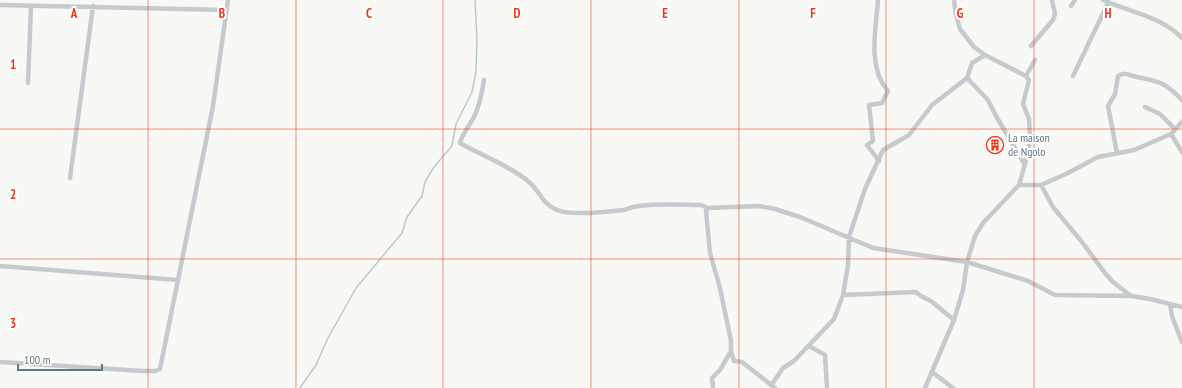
<svg xmlns="http://www.w3.org/2000/svg" width="1182" height="388" font-family="'PT Sans Narrow',sans-serif">
<style>
.lines{fill:none;stroke-linecap:round;stroke-linejoin:round}
.stream{stroke:#bacacc;stroke-width:1.5}
.minor{stroke:#c5cacd;stroke-width:4.5}
.grid{fill:none;stroke:#f3351a;stroke-width:1;stroke-opacity:0.55}
.labels{text-anchor:middle;stroke-width:4;stroke-linejoin:round;paint-order:stroke}
.poi-label{font-size:12px;fill:#607783;stroke:#fff;text-anchor:start}
.grid-label{font-size:13px;text-anchor:middle;font-weight:bold;fill:#f3351a;stroke:#fff;stroke-width:4;stroke-linejoin:round;paint-order:stroke}
</style>
<rect width="100%" height="100%" fill="#f8f8f5"/>
<g class="lines">
<path class="stream" d="M300 388 316 365 328 338 356 288 402 233 407 217 422 196 425 182 434 167 452 146 456 124 472 92 476 71 477 40 475 0"/>
<path class="minor" d="M878 0C876 28 867 68 888 91L882 103 869 105 873 141 867 145 879 161
M1103 0C1129 12 1161 16 1182 38
M0 5 227 10
M1071 6 1075 0
M1031 46 1053 20 1055 14 1052 0
M1026 76 1035 60
M1073 76 1108 3
M967 78 988 100 996 116 1025 165
M484 80C482 93 480 105 474 117 469 126 463 133 460 143 482 156 509 165 529 182 540 191 542 204 557 210 571 216 607 212 624 210 641 202 680 205 701 205L708 208
M28 83 31 6
M1145 107 1160 114 1175 129
M1171 134 1182 152
M1117 153 1108 106 1115 94 1118 76C1124 72 1127 74 1133 76 1157 81 1164 81 1182 100
M70 178 93 6
M1019 185H1041L1066 174 1098 157 1134 150 1171 134 1182 122
M1041 185 1053 207 1082 242 1105 273 1113 282 1131 296
M0 266 178 280
M843 295 916 292 921 296 931 301 954 320
M1170 304 1172 316 1182 342
M809 346 825 355 827 388
M0 362 143 371H155L160 369 213 106 228 0
M932 372 953 388
M772 384 783 368 794 361 834 319 843 295 848 265 849 237 865 189 883 150 909 135 932 105 967 78 972 63 985 55
M713 388 712 378 720 370 731 351
M775 388 742 362 734 361 731 351V341L720 288 710 253 706 211 708 208 759 206 775 209 800 217 873 248 967 262 1028 281 1055 295 1132 296 1150 299 1182 307
M925 388 954 320 963 290 967 262 975 236 983 223 1019 185 1027 157 1030 138 1029 119 1023 104 1029 80 1026 76 985 55 974 47 960 29 956 15 954 0"/>
</g>
<path class="grid" d="M148 0V388M296 0V388M443 0V388M591 0V388M739 0V388M886 0V388M1034 0V388M0 129H1182M0 259H1182"/>
<defs>
<g id="building-ring" transform="scale(0.9)"><circle r="9.5" fill="#fff" stroke="#f3351a" stroke-width="1.5"/><path d="M-4-6H4V6H1V3H-1V6H-4ZM-2.5-4.3h1.7v1.8h-1.7ZM.8-4.3h1.7v1.8H.8ZM-2.5-1h1.7V.8h-1.7ZM.8-1h1.7V.8H.8Z" fill="#f3351a"/></g>
</defs>
<g fill-rule="evenodd">
<use href="#building-ring" x="995" y="145"/>
</g>
<g class="labels">
<g class="poi-label">
<text x="1008" y="142">La maison<tspan x="1008" dy="14">de Ngolo</tspan></text>
</g>
</g>
<g class="grid-label">
<text x="74" y="18">A</text>
<text x="222" y="18">B</text>
<text x="369" y="18">C</text>
<text x="517" y="18">D</text>
<text x="665" y="18">E</text>
<text x="813" y="18">F</text>
<text x="960" y="18">G</text>
<text x="1108" y="18">H</text>
<text x="13" y="69">1</text>
<text x="13" y="199">2</text>
<text x="13" y="328">3</text>
</g>
<path d="M18 364v6h84v-6" fill="none" stroke="#607783" stroke-width="2"/>
<text x="24" y="364" font-size="12" fill="#607783" stroke="#ffffff" stroke-width="3" paint-order="stroke">100 m</text>
</svg>
